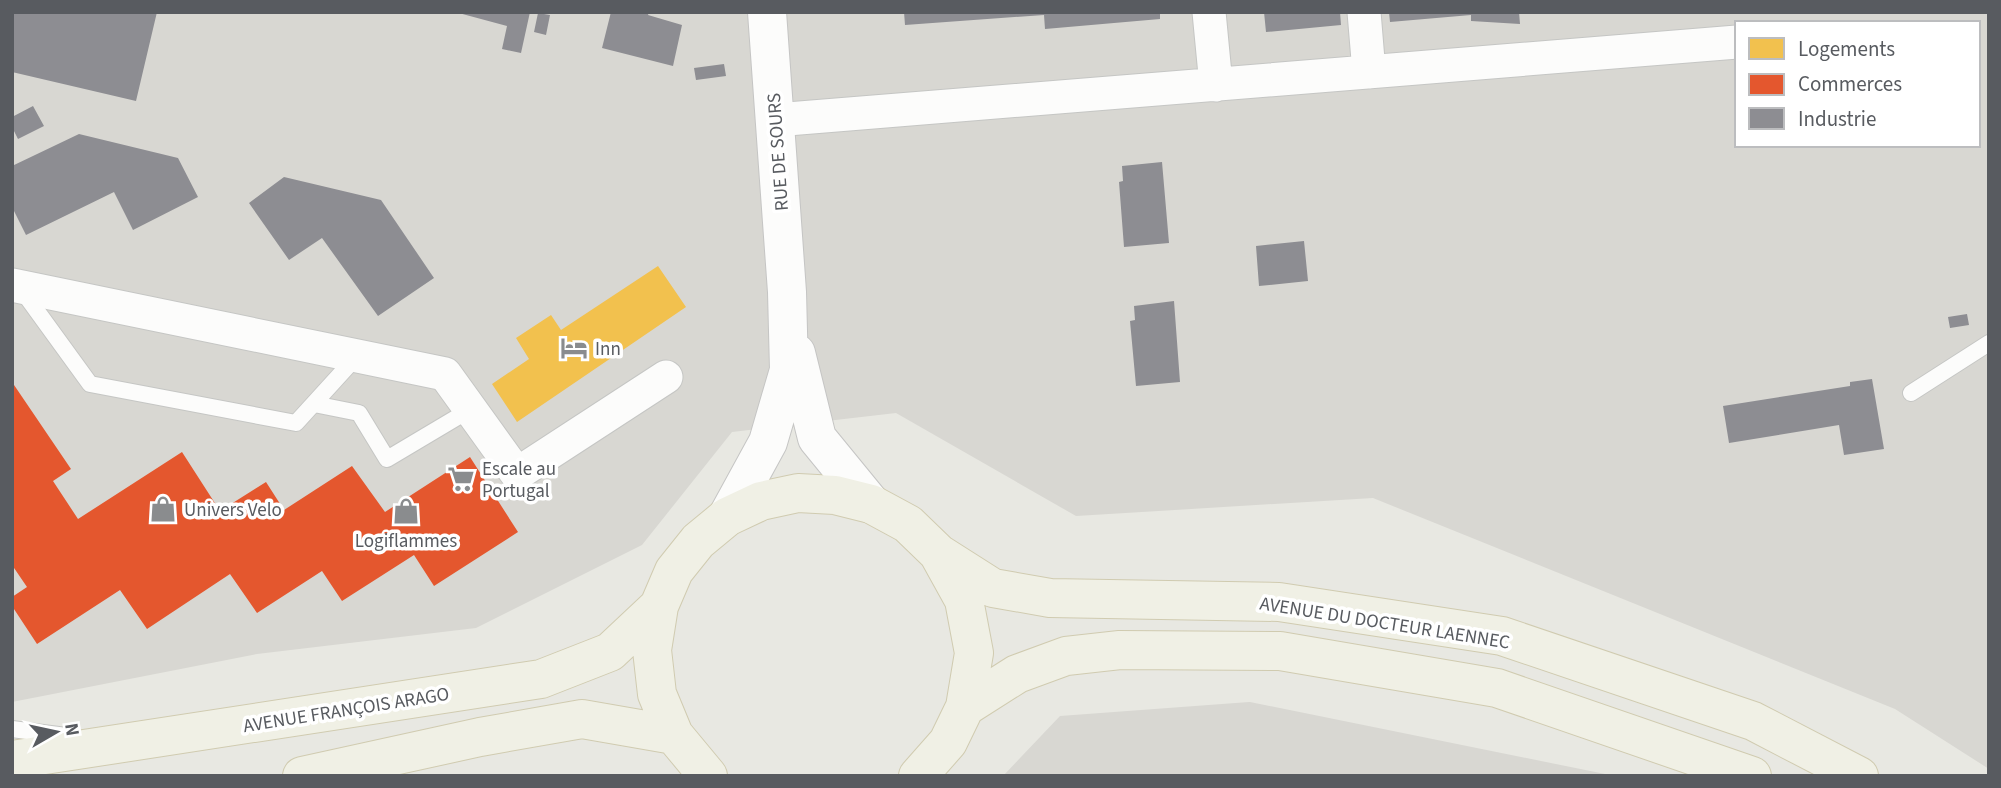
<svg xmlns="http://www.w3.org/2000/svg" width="2001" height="788" font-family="'Source Sans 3',sans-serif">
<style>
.industrial{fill:#d8d7d2;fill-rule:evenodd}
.homes{fill:#f2c14e}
.shops{fill:#e4572e}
.industry{fill:#8d8d92}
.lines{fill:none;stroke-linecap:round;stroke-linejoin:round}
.lane-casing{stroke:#c5c6c4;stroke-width:18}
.street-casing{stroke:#c5c6c4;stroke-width:35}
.secondary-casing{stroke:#c5c5c4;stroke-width:40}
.primary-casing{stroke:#d0cbb0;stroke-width:40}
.lane{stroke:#fcfcfb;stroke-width:16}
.street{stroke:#fcfcfb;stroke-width:33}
.secondary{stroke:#fcfcfb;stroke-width:38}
.primary{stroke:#f0f0e5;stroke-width:38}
.labels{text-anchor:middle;stroke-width:7;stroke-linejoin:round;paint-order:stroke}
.street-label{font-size:19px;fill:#585b60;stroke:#fff}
.poi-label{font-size:19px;fill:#585b60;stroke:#fff;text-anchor:start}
</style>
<rect width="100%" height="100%" fill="#e8e8e2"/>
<path class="industrial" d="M12 12H1989V769L1895 709 1373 498 1076 516 896 413 732 432 642 545 476 628 257 654 12 702ZM1737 23H1978V145H1737Z
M1249 702H1250L1615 776H1003L1060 716Z"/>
<path class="homes" d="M658 266 686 307 517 422 492 384 529 359 516 338 551 315 561 330Z"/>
<path class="shops" d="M12 382 71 469 53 481 78 519 182 452 220 511 266 482 284 510 352 466 385 512 470 457 518 532 434 586 414 555 342 601 322 571 257 613 230 574 147 629 120 590 37 644 12 606V597L27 587 12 565Z"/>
<path class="industry" d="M12 12H157L136 101 12 72Z
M455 12H530L521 53 502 49 507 26Z
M611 12H649L648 15 682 25 673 66 602 48Z
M904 12H1160V19L1045 29 1044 15 905 25Z
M1264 12H1340L1341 25 1266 32Z
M1389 12H1519L1520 24 1471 21V15L1390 22Z
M538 13 550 15 546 35 534 32Z
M724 64 726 76 696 80 694 68Z
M33 106 44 126 18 139 12 127V117Z
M79 134 178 158 198 197 133 230 114 192 26 235 12 207V166Z
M1162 162 1169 243 1124 247 1119 182 1123 181 1122 166Z
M284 177 381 200 434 278 378 316 322 238 289 260 249 203Z
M1304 241 1308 281 1259 286 1256 246Z
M1174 301 1180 382 1136 386 1130 321 1135 320 1134 306Z
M1967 314 1969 325 1950 328 1948 317Z
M1872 379 1884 449 1844 455 1839 425 1729 443 1723 406 1850 386V382Z"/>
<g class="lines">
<g class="lane-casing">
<path id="lane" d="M21 289 90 384 296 423 357 356
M1911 393 1989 343
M314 404 359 413 387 459 471 409
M12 729 74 737"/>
</g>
<g class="street-casing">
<path id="street" d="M1209 12 1216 85
M1364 12 1369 72
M775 120 1737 42
M12 285 445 374 517 474 666 377"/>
</g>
<g class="secondary-casing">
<path id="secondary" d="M796 353 817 438 871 504
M727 517 768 442 789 370 787 292 767 12"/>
</g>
<g class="primary-casing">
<path id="primary" d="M938 553 993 588 1050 598 1279 602 1502 636 1753 721 1859 776
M965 707 1017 674 1066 656 1120 650 1280 651 1497 688 1752 776
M12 760 541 679 610 652 659 606
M302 776 480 737 582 719 674 735
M708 776 674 735 657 694 652 650 659 606 674 571 698 541 727 517 761 501 798 493 835 495 871 504 908 524 938 553 964 600 974 653 965 707 948 742 918 776"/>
</g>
<use href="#lane" class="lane"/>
<use href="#street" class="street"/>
<use href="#secondary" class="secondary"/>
<use href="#primary" class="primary"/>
</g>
<defs>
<g id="hotel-bare" transform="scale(2.1)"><path d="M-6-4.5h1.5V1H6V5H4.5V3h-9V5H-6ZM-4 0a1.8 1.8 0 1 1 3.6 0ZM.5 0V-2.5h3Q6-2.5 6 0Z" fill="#8a8c8e" stroke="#fff" stroke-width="2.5" paint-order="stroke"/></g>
<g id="supermarket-bare" transform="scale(2.1)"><path d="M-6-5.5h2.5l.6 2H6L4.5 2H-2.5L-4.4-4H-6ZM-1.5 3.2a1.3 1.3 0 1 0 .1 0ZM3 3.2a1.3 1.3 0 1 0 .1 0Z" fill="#8a8c8e" stroke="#fff" stroke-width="2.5" paint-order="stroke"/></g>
<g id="shop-bare" transform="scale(2.1)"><path d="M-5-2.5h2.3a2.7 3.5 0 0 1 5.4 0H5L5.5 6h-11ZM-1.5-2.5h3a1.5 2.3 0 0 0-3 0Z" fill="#8a8c8e" stroke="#fff" stroke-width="2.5" paint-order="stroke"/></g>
</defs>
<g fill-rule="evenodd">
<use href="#hotel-bare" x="574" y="348"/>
<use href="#supermarket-bare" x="461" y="479"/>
<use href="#shop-bare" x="163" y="509"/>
<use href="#shop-bare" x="406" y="511"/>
</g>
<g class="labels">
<g class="street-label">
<text transform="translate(777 152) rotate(-94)" y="7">RUE DE SOURS</text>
<text transform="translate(1385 622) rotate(9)" y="7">AVENUE DU DOCTEUR LAENNEC</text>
<text transform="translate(346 709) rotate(-9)" y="7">AVENUE FRANÇOIS ARAGO</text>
</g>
<g class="poi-label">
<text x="595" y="355">Inn</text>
<text x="482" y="475">Escale au<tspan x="482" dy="22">Portugal</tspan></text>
<text x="184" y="516">Univers Velo</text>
<text x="406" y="547" text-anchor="middle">Logiflammes</text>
</g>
</g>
<rect width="2001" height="788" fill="none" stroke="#585b60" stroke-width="28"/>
<rect x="1735" y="21" width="245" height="126" fill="#ffffff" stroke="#bcbdbf" stroke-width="2"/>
<rect x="1749" y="38" width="35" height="21" fill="#f2c14e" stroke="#bcbdbf" stroke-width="2"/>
<text x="1798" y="56" font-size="21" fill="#585b60">Logements</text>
<rect x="1749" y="74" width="35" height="21" fill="#e4572e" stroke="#bcbdbf" stroke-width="2"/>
<text x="1798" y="91" font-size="21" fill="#585b60">Commerces</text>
<rect x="1749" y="108" width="35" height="21" fill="#8d8d92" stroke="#bcbdbf" stroke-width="2"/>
<text x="1798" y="126" font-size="21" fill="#585b60">Industrie</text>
<g transform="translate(56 732) rotate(81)" stroke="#ffffff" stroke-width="5" paint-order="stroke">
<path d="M0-5L12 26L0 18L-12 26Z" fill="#585b60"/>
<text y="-10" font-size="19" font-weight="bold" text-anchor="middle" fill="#585b60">N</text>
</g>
</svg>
